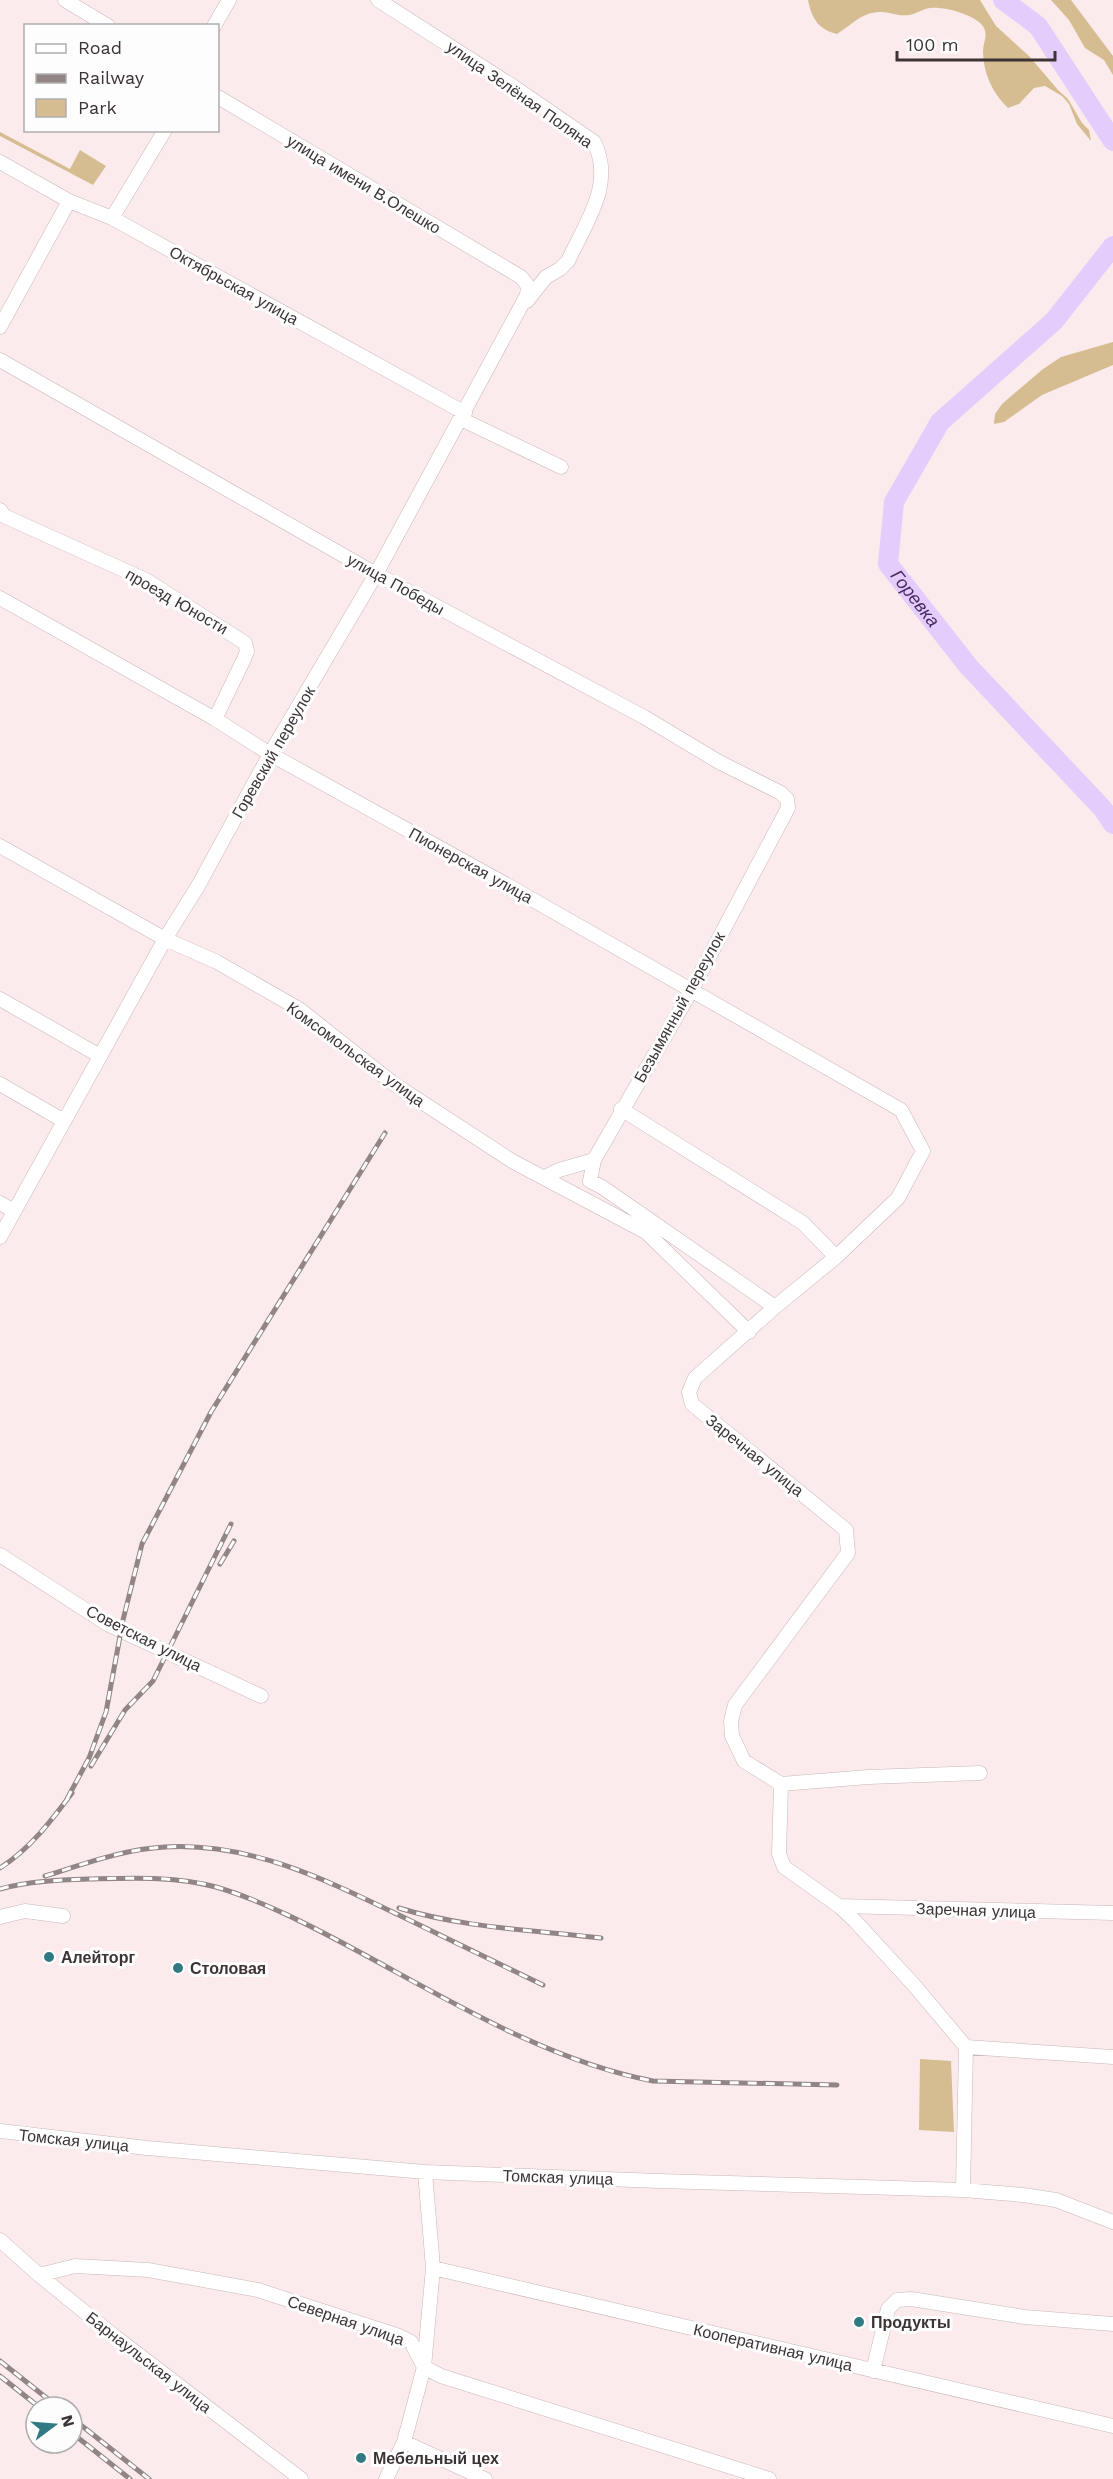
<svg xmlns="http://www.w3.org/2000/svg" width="1113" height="2479" font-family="'Work Sans',sans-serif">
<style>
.green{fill:#d5bd91}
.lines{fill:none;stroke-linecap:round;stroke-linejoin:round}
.river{stroke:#e4ccfd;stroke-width:20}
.minor-casing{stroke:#cab6b7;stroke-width:15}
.minor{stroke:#fff;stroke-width:14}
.rail-casing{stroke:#918585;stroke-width:5}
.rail{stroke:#fdfdfd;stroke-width:3;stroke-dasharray:9;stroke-linecap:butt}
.poi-dot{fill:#327a83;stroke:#fdfdfd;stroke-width:2}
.labels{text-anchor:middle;stroke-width:6;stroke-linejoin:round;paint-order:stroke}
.street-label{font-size:16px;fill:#3c3434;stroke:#fdfdfd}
.poi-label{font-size:16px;font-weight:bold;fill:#3c3434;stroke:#fdfdfd;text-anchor:start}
.water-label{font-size:18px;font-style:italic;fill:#482962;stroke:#fdfdfd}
</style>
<rect width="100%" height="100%" fill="#fcebec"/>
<path class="green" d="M808 0H980L996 26 1029 56 1058 90 1068 99 1082 123 1089 130 1091 141 1077 124 1069 104 1062 96 1045 86 1034 88 1019 104 1008 108C992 93 983 72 983 51 983 43 988 36 984 28 978 15 943 6 930 8 922 9 916 14 909 15 893 17 887 8 868 14 857 18 848 27 837 34 818 29 812 19 808 0Z
M1051 0H1071L1113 56V75L1104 60 1085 48 1069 20Z
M0 132 70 169 80 150 106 166 93 185 0 136Z
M1113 342V365L1042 395 1004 422 994 424 995 414 1002 404 1043 369 1061 357Z
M920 2059 951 2061 954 2132 919 2130Z"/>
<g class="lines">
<g class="river">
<path d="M1003 0 1038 26 1113 141"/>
<path id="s1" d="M1113 246 1054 321 940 422 894 502 888 564 969 667 1103 809 1113 824"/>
</g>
<g class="minor-casing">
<path id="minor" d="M65 0 108 26
M378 0 514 87 594 142C615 184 586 222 568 261L560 269 546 277 527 301
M214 26 229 0
M0 162 69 201 112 218 465 413
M112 218 165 130
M0 327 69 201
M0 360 376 574 644 717 719 762 781 793 787 799 788 808 691 991 594 1160 559 1170 545 1177
M461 419 561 467
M0 510 4 516 146 580 245 643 247 651 244 659 215 719
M0 598 215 719 270 754 507 885 901 1110 923 1151 898 1198 836 1257 775 1307 695 1378 689 1392 692 1404 846 1530 848 1553 735 1705 731 1721 732 1736 744 1761 781 1784 868 1777 980 1773
M0 846 165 939 217 962 299 1009 394 1084 512 1161 646 1232 749 1332
M0 999 100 1056
M0 1084 64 1121
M621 1109 803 1223 836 1257
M594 1160 590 1181 602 1187 775 1307
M0 1203 14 1211
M0 1237 165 939 198 886 270 754 376 574 527 295 528 286 521 277 218 97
M0 1555 109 1625 261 1696
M781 1784 779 1854 784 1867 839 1906 855 1921 913 1984 966 2047 963 2190
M839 1906 1113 1913
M0 1917 25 1911 63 1916
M966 2047 1113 2057
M0 2131 147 2148 425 2172 659 2181 963 2190 1023 2195 1056 2200 1113 2222
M0 2240 39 2275 113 2335 301 2479
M433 2268 1113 2426
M39 2275 75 2266 148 2270 258 2290 399 2336 411 2342 424 2367 441 2376 769 2479
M873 2371 888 2309 897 2300 911 2299 1025 2317 1113 2324
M404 2442 485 2479
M386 2479 404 2442 424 2367 433 2268 425 2172"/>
</g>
<use href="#minor" class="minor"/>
<g class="rail-casing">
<path id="rail" d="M220 1564 234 1541
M91 1766 125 1710 153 1681 231 1524
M67 1799 89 1758 106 1712 123 1620 142 1544 211 1412 385 1133
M0 1868C30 1849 51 1821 72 1793
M45 1876C84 1864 124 1849 165 1847 252 1842 328 1881 403 1917 450 1940 497 1963 543 1985
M0 1889C28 1881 60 1880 90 1879 132 1878 175 1876 216 1887 261 1900 311 1926 352 1948 447 1999 547 2061 653 2081L837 2085
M399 1908C463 1928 534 1930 601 1938
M0 2361 58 2407
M0 2376 39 2407
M72 2418 149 2479
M72 2433 130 2479"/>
</g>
<use href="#rail" class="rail"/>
</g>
<g class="poi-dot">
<circle cx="49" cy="1957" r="6"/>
<circle cx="178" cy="1968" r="6"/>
<circle cx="859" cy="2322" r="6"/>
<circle cx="361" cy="2458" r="6"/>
</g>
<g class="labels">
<g class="street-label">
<text transform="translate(520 94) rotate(35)" y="6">улица Зелёная Поляна</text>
<text transform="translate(364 184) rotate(31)" y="6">улица имени В.Олешко</text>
<text transform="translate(234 285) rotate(29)" y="6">Октябрьская улица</text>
<text transform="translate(396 584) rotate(29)" y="6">улица Победы</text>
<text transform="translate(177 601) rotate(30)" y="6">проезд Юности</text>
<text transform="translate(273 752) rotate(-60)" y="6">Горевский переулок</text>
<text transform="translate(471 865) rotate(29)" y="6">Пионерская улица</text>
<text transform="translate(679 1007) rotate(-61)" y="6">Безымянный переулок</text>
<text transform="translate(356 1054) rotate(36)" y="6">Комсомольская улица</text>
<text transform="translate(755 1455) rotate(39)" y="6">Заречная улица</text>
<text transform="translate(144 1638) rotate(27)" y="6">Советская улица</text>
<text transform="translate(976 1910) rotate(2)" y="6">Заречная улица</text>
<text transform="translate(74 2140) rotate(6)" y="6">Томская улица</text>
<text transform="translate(558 2177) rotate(2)" y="6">Томская улица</text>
<text transform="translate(346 2320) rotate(19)" y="6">Северная улица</text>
<text transform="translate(773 2347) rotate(13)" y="6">Кооперативная улица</text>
<text transform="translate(149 2362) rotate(38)" y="6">Барнаульская улица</text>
</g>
<g class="poi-label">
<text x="61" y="1963">Алейторг</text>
<text x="190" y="1974">Столовая</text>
<text x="871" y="2328">Продукты</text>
<text x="373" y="2464">Мебельный цех</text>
</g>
<g class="water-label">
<text dy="6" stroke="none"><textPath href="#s1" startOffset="446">Горевка</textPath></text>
</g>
</g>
<rect x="24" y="24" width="195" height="108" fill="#fdfdfd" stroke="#b0adad" stroke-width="1.5"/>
<rect x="36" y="44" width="30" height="9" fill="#ffffff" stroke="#b0adad" stroke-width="1.5"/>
<text x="78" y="54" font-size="18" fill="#3c3434">Road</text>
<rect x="36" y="74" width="30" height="9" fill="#918585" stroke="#b0adad" stroke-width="1.5"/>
<text x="78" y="84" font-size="18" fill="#3c3434">Railway</text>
<rect x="36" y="99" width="30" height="18" fill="#d5bd91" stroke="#b0adad" stroke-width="1.5"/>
<text x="78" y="114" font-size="18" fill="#3c3434">Park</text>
<g transform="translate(54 2425) rotate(74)"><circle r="28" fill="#fdfdfd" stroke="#b0adad" stroke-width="1.5"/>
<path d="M0-4.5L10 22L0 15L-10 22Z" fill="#327a83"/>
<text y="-9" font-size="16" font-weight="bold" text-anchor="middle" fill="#3c3434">N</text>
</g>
<path d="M897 51v9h158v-9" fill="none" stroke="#3c3434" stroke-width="3"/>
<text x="906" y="51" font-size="18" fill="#3c3434" stroke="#fdfdfd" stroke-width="4.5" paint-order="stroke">100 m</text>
</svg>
